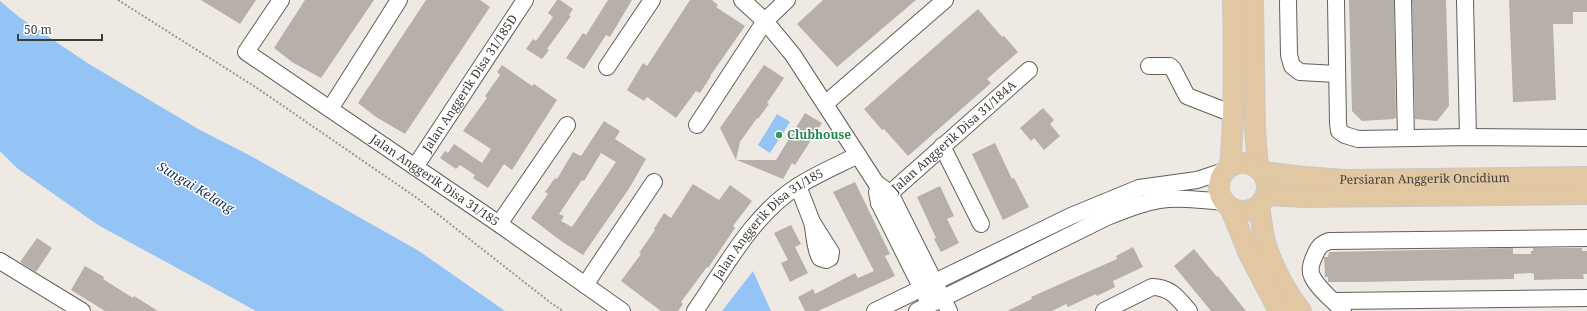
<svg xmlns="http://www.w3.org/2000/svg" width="1587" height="311" font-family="'Noto Serif',serif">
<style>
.water{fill:#94c3f6}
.building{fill:#b6afaa;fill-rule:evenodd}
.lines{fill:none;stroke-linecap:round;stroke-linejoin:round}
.minor-casing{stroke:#63605a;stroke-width:18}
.major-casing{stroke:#c9c8c8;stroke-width:22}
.path{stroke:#999691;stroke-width:2;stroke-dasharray:2 2;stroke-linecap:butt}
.minor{stroke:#fff;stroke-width:16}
.major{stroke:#e2c7a3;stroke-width:20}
.leisure-dot{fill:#2e9e5b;stroke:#fff;stroke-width:1.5}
.labels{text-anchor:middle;stroke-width:3;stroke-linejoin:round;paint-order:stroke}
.street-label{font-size:12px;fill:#3e3c3a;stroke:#fff}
.leisure-label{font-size:12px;font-weight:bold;fill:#27864d;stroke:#fff;text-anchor:start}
.water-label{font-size:13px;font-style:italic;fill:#113253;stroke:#fff}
</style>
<rect width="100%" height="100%" fill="#eeeae3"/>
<path class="water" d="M0 1 19 17 89 64 200 130 249 155 419 251 505 311H256L98 225 18 169 0 151Z
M777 114 790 122 770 153 758 145Z
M753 271 771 311H722Z"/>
<path class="building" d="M201 0H256L240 24Z
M305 0H374L321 78 292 62 274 48Z
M426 0H480L490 7 405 134 376 117 358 103Z
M557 0H560L573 9 569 15 571 16 547 49 549 50 542 59 526 49 533 39 536 41 553 17 548 13Z
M608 0H632L610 37 606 35 584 69 566 58 583 33 586 35Z
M690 0H712L718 5 716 7 745 26 710 76H711L700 93 696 91 676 118 647 97 644 101 627 90 643 63 647 66Z
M823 0H916L837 67 797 24Z
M1349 0H1394L1396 118H1394V119L1362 121 1352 111Z
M1412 0H1446L1449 106 1437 121 1415 119Z
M1509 0H1587V12H1573V24H1553L1556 100 1513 102Z
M978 9 1002 37 1004 36 1018 52 987 79 991 83 908 156 884 129 882 130 864 109Z
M502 65 532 86 534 84 557 100 512 170 504 164 488 188 473 178 475 175 460 165 456 169 440 158 445 151 448 153 454 144 482 163 491 149 463 131 487 98 485 96 500 75 497 72Z
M764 65 784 78 767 103 769 104 758 119 757 118 740 142 736 160 720 128Z
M1043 108 1054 120 1050 124 1060 136 1044 150 1034 138 1031 141 1020 128Z
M805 113 822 123 795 165 792 163 783 179 737 160H776Z
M604 121 620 131 615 139 646 159 630 187 583 255 561 241 531 218 548 194 545 192 555 178 557 179 573 152 581 156ZM601 153 616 162 572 227 561 221 564 216 559 214 582 180 584 181Z
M995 143 1012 179 1014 178 1029 207 1003 220 972 154Z
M855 182 890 254 885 256 895 276 818 311H805L798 297 813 289 815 294 855 273 858 278 874 271 833 192Z
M693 184 719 200 730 185 752 201 733 226 735 228 708 268 707 267 681 302 683 304 678 311H661L621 281 641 254 639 253 655 230 654 229 664 213 671 218Z
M940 186 954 216 947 219 959 243 941 252 934 239 936 238 917 197Z
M791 225 801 244 795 247 808 273 790 282 781 263 788 260 774 233Z
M37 238 52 248 36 272 20 262Z
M1133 247 1143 267 1113 281 1115 287 1097 296 1096 294 1068 307 1066 304 1052 311H1007L1032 299 1031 297 1117 259 1116 256Z
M1513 248V254H1531V251H1533V248H1582V251H1587V274H1583L1584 279H1566L1534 280V274L1531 273 1514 274V279L1357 282H1328V277H1325L1324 257H1328L1329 252Z
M1194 249 1217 277 1218 276 1246 311H1211L1174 266Z
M85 266 104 277 103 279 133 298 134 296 158 311H105L71 290Z"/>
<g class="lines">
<g class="minor-casing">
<g id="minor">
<path id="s1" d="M281 0 246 52 499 224 622 311"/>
<path d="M742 0 765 21 793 55 876 183 890 193 949 311"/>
<path d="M1336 0 1338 123 1339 131 1345 135 1358 139 1468 137 1587 138"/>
<path d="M1403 0 1406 138"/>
<path d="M1465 0 1468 137"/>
<path d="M1288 2 1289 55 1292 66 1300 72 1337 74"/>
<path d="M1149 66H1170L1173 69 1187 96 1233 114"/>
<path d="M607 67 652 0"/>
<path d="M825 104 945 0"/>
<path d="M330 109 399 0"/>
<path d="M697 125 765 21 787 0"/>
<path d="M942 146 981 224"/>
<path id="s2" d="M415 167 525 0"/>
<path d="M798 186 812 222 831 252 830 258 826 260 820 258C814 247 815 234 812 222"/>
<path d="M877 192 879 203 926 297"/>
<path id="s3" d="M879 203 1029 70"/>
<path d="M499 224 567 125"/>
<path d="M0 261 82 311"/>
<path d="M585 285 654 182"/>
<path d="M1335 301 1587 298"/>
<path id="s4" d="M695 311C725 268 752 215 798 186 817 174 838 165 858 155"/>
<path d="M875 311 1071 216 1139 188 1197 180 1224 171"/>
<path d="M917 311 1107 217C1124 210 1141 203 1159 200 1181 197 1202 200 1224 202"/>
<path d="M1104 311 1152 287C1170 287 1178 298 1189 311"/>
<path d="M1343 311C1334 301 1317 288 1312 276 1309 270 1312 261 1315 255 1318 247 1321 244 1329 241L1587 238"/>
</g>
</g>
<g class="major-casing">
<g id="major">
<path d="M1253 0 1255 129 1258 167"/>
<circle cx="1243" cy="187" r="24"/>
<path d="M1230 166C1235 111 1234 55 1233 0"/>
<path id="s5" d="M1262 172 1305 177 1345 180 1587 177"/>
<path d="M1266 195 1305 197 1587 194"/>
<path d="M1259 205C1261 218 1262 232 1266 245 1272 266 1287 294 1301 311"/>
<path d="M1230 207 1249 254 1279 311"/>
</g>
</g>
<path class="path" d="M118 0 257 88 417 198 551 303 563 311"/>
<use href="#minor" class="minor"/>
<use href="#major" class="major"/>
</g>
<circle class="leisure-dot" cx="779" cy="135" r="4"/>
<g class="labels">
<g class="street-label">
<text dy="4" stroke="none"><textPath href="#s2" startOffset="100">Jalan Anggerik Disa 31/185D</textPath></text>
<text dy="4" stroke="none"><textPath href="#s3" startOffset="100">Jalan Anggerik Disa 31/184A</textPath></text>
<text dy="4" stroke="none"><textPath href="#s5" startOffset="163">Persiaran Anggerik Oncidium</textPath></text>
<text dy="4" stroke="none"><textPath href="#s1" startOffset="291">Jalan Anggerik Disa 31/185</textPath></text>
<text dy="4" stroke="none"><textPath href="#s4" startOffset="115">Jalan Anggerik Disa 31/185</textPath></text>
</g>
<g class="leisure-label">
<text x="787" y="139">Clubhouse</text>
</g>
<g class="water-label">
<text transform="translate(196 187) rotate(31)" y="5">Sungai Kelang</text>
</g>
</g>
<path d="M18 34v6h84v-6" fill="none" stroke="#3e3c3a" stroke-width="2"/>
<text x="24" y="34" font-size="12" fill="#3e3c3a" stroke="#ffffff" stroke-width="3" paint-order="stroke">50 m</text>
</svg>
